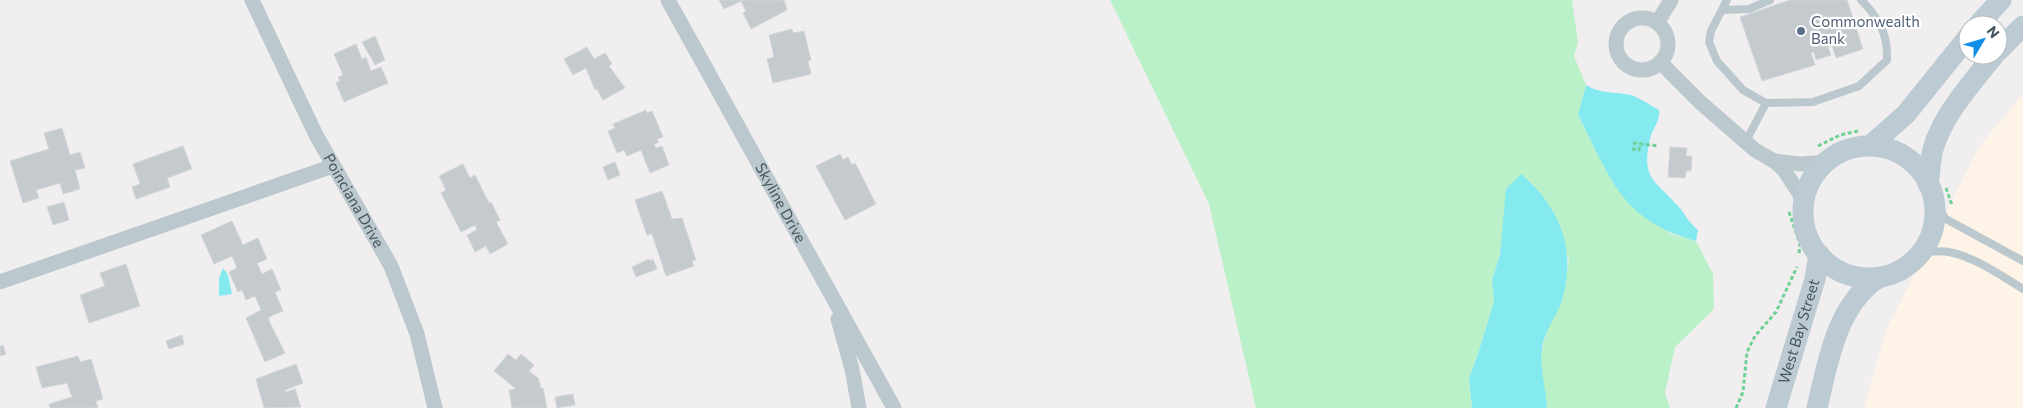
<svg xmlns="http://www.w3.org/2000/svg" width="2023" height="408" font-family="Commissioner,sans-serif">
<style>
.commercial{fill:#fdf3e7}
.green{fill:#baf1c8}
.water{fill:#85e9f0}
.building{fill:#c5cace;stroke:#d2d6da}
.lines{fill:none;stroke-linecap:round;stroke-linejoin:round}
.path{stroke:#70d194;stroke-width:3;stroke-dasharray:4 2.5;stroke-linecap:butt}
.service{stroke:#bbc8ce;stroke-width:8}
.minor{stroke:#bbc8ce;stroke-width:15}
.secondary{stroke:#bbcad3;stroke-width:21}
.service-dot{fill:#5c6f8a;stroke:#fff;stroke-width:2}
.labels{text-anchor:middle;stroke-width:4.5;stroke-linejoin:round;paint-order:stroke}
.service-label{font-size:15px;fill:#4e5e75;stroke:#fff;text-anchor:start}
.street-label{font-size:15px;fill:#45555d;stroke:#fff}
</style>
<rect width="100%" height="100%" fill="#f1eeef"/>
<path class="commercial" d="M2023 94V408H1864L1887 328 1979 147Z"/>
<path class="green" d="M1110 0H1572L1578 43 1574 56 1586 85 1578 115 1611 180 1669 233 1696 241 1713 274 1714 309 1675 347 1665 393 1670 408H1547L1540 368 1543 344 1548 327 1563 299 1569 258 1504 223 1500 255 1492 280 1494 300 1477 357 1469 378 1472 408H1256L1209 204Z"/>
<path class="water" d="M1586 85C1597 93 1616 92 1631 95 1640 98 1650 105 1659 110 1661 120 1652 129 1650 139 1641 179 1654 179 1679 207 1686 215 1689 223 1698 230L1696 241C1621 220 1611 179 1578 115Z
M1521 174C1554 202 1573 239 1566 282 1565 288 1564 295 1562 301 1556 316 1547 327 1543 343 1538 366 1546 386 1547 408H1472L1469 378 1477 357 1494 301 1492 280 1500 255 1506 189Z
M223 268 228 275 232 294 219 296V278Z"/>
<path class="building" d="M719 0H784L787 10 751 29 743 13 746 11 741 1 724 9Z
M1790 0H1847L1863 49 1836 58 1832 46 1828 47 1831 55 1816 60 1814 52 1811 53 1815 65 1762 81 1740 17Z
M792 29 793 33 804 31 811 60 808 61 811 74 773 83 767 59 774 57 769 35Z
M375 36 385 60 375 65 362 42Z
M356 44 362 59 366 57 371 71 381 67 388 83 344 102 336 83 340 81 338 77 343 75 334 54Z
M587 47 594 59 605 53 612 64 609 66 625 88 603 100 597 89 595 90 586 68 573 75 564 59Z
M646 110 647 113 652 111 663 137 657 139 659 142 654 144 656 148 662 146 669 165 650 173 641 150 627 156 624 150 617 153 608 131 615 128 613 124Z
M62 128 70 155 80 152 85 168 75 170 80 189 63 194 60 183 36 190 39 198 23 203 10 161 49 149 44 133Z
M183 146 192 169 167 178 170 187 136 199 132 187 140 184 133 164Z
M1670 147 1687 148 1686 156H1692L1691 171H1686L1685 178 1668 177Z
M840 154 843 160 848 157 852 165 855 163 876 204 845 220 816 166Z
M615 162 620 175 608 180 603 167Z
M463 164 470 178 475 175 489 203 491 202 500 220 496 222 508 244 490 254 486 246 475 252 467 235 477 230 475 225 461 232 441 193 446 190 439 176Z
M662 191 672 219 682 218 696 260 692 261 694 266 666 276 652 234 647 235 635 200Z
M64 202 69 220 53 225 47 207Z
M232 221 243 245 258 238 267 259 257 263 262 274 272 269 281 290 275 292 283 311 269 317V321L285 353 265 362 246 318 261 310 255 296 246 300 242 290 238 292 229 272 237 268 232 256 214 264 201 235Z
M649 259 650 261 653 259 657 269 636 277 632 267Z
M126 264 140 306 89 323 80 295 105 286 100 273Z
M182 335 184 344 169 349 166 341Z
M3 345 6 354 0 356V346Z
M508 354 516 360 521 354 534 365 529 371 538 378 541 388H543L547 408H512L509 390 516 389 494 371Z
M78 356 80 362 91 359 103 399 96 401 98 408H50L49 404 72 397 67 383 42 388 36 367Z
M296 364 303 383 285 390 286 392 295 389 301 407 264 408 256 379Z
M573 394 575 405 557 408 555 397Z"/>
<g class="lines">
<path class="path" d="M1633 143 1658 146
M1818 146 1840 135 1858 131
M1632 149 1639 150 1640 143
M1946 188 1952 205
M1789 212 1800 244 1799 254
M1736 408 1743 392 1747 352 1755 336 1776 312 1797 267"/>
<path class="service" d="M1727 0 1711 31 1709 42 1717 61 1743 90 1766 103 1813 102 1859 86 1887 60C1888 34 1879 18 1861 0
M1722 10 1749 9 1770 0
M1746 141 1766 103
M1934 202 1946 219 2023 261
M1921 253C1930 252 1940 250 1949 252 1975 257 2000 275 2023 289"/>
<g class="minor">
<path id="s1" d="M252 0 316 135 391 266 417 334 435 408"/>
<path id="s2" d="M668 0 894 408"/>
<circle cx="1642" cy="44" r="26"/>
<path d="M1657 23 1671 0"/>
<path d="M1660 62 1701 103 1755 150 1774 161 1784 170 1799 193 1804 205"/>
<path d="M1774 161 1801 164 1827 162"/>
<path d="M0 282 333 166"/>
<path d="M838 319 852 369 859 408"/>
</g>
<g class="secondary">
<path d="M1978 25 2001 0"/>
<path d="M1998 51 2023 26"/>
<path d="M1870 146 1906 114 1968 37"/>
<circle cx="1869" cy="212" r="66"/>
<path d="M1928 184C1930 173 1930 160 1933 149 1943 114 1972 83 1994 55"/>
<path id="s3" d="M1776 408 1815 279 1819 254"/>
<path d="M1817 408C1828 362 1836 306 1878 278"/>
</g>
</g>
<circle class="service-dot" cx="1801" cy="31" r="5"/>
<g class="labels">
<g class="service-label">
<text x="1811" y="27">Commonwealth<tspan x="1811" dy="17">Bank</tspan></text>
</g>
<g class="street-label">
<text dy="5" stroke="none"><textPath href="#s1" startOffset="225">Poinciana Drive</textPath></text>
<text dy="5" stroke="none"><textPath href="#s2" startOffset="232">Skyline Drive</textPath></text>
<text dy="5" stroke="none"><textPath href="#s3" startOffset="80">West Bay Street</textPath></text>
</g>
</g>
<g transform="translate(1983 40) rotate(52)"><circle r="24" fill="#ffffff" stroke="#b5bbbe"/>
<path d="M0-4L9 19L0 12L-9 19Z" fill="#0f8eea"/>
<text y="-8" font-size="14" font-weight="bold" text-anchor="middle" fill="#45555d">N</text>
</g>
</svg>
